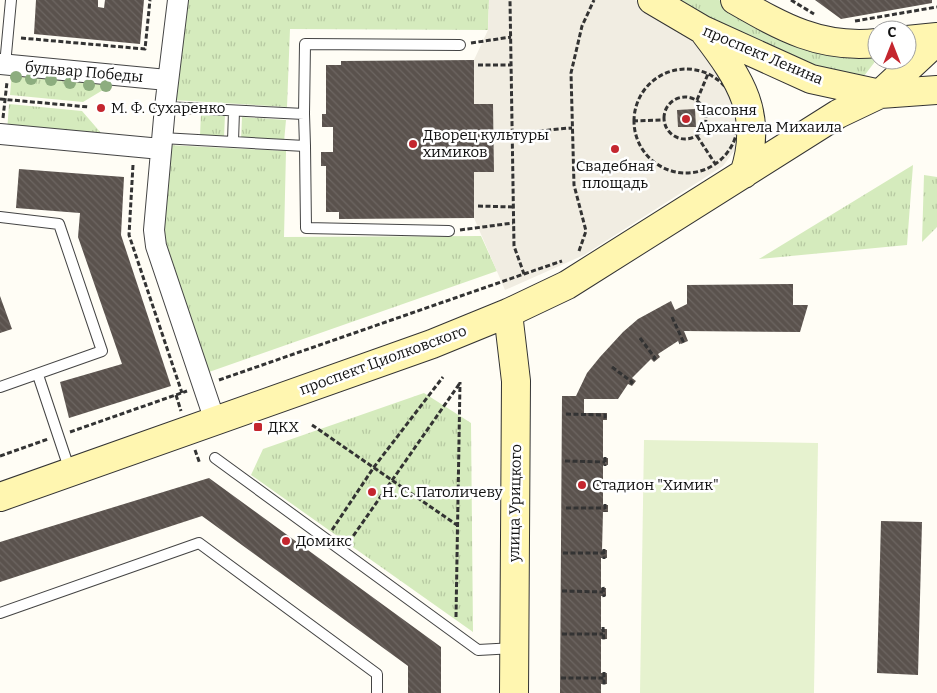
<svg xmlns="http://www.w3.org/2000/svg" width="937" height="693" font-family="Bitter,serif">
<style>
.grass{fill:url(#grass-tufts)}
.pitch{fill:#e6f2cf}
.plaza{fill:#f1ede2}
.building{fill:url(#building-back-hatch)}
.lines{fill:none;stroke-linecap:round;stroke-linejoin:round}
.lane-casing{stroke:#444;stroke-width:12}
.street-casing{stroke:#444;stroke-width:22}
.secondary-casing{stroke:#333;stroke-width:30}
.path{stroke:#333;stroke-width:3;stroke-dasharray:5 2.5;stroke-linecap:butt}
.lane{stroke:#fff;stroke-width:10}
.street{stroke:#fff;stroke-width:20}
.secondary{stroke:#fff6b0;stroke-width:28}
.tree{fill:#8dad7f}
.poi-dot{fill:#c4262e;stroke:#fff;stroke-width:2}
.labels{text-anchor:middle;stroke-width:5;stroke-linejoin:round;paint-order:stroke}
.street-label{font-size:15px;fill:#111;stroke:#fff}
.poi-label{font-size:15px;fill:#111;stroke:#fff;text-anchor:start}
</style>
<defs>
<pattern id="grass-tufts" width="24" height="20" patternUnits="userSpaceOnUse" patternTransform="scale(1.25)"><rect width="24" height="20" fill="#d5ebbd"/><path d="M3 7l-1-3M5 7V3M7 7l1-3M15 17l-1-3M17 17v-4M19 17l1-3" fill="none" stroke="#b6c8a1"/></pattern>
<pattern id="building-back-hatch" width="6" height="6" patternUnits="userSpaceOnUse" patternTransform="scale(1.25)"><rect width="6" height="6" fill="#5a524d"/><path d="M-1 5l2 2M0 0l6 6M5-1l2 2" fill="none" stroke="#6d6662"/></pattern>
</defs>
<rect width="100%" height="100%" fill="#fffdf5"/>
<path class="grass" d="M186 0H489L488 30 290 29 287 107 174 100Z
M678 0H719L765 26 877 55V59L864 76C844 73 824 71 804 64 760 50 719 23 678 0Z
M12 72 118 81 83 102 10 95Z
M9 104 82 111 108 141 7 132Z
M201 113 225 114 224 138 200 136Z
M242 117 286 120 284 142 241 140Z
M168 145 286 151 284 237 481 236 497 271 209 372 162 235Z
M913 165 907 245 759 259Z
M924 175 937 177V227L922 242Z
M424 393 471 423 473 632 251 475 263 449Z"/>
<path class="pitch" d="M644 440 818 443 814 693H640Z"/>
<path class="plaza" d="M489 0H635L671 24 699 47 737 92 740 143 723 166 584 255 505 290 474 218V172L494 171 493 104H474V60L488 30Z"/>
<path class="building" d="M36 0H98V7L104 8 105 0H144L140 44 34 34Z
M815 0H932V3L841 19Z
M474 60V104H493L494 172H474V218L339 219V212H326V166H321V152H333V127H322V114H326V65H341V61Z
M695 109 696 127H678L677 110Z
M19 169 124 177 121 235 171 386 69 418 60 382 122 364 78 237 80 213 16 208Z
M793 284V305H808L800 332 684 331 688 341 681 344 678 341 658 354 660 357 654 362 651 359 632 378 636 381 632 386 628 384 618 399H584V413H607V420H603V458H608V465H603V505H608V512H603L602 550H607V558H601V588H606V596H601V629H607V639H601V673H607V684H601V693H560L562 396H576L587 373 600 357 623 332 638 319 671 301 675 310 687 304V285Z
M0 296 12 329 0 333Z
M209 478 441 647V693H408V666L202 516 0 582V542Z
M881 521 922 522 918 675 877 673Z"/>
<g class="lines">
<g class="lane-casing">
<path id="lane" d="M5 65 11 0
M165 107 304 114 305 44 460 45
M304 114 305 146
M162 138 305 146 306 228 449 231
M233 141 234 111
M0 217 59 224 102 351 0 387
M38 375 70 471
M215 458 478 650 514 648
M0 613 199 543 377 674V693"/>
</g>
<g class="street-casing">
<path id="street" d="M178 0 165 107 154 230 156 246 215 421
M0 64 167 80
M0 134 161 149"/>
</g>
<g class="secondary-casing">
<path id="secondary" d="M652 0 703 30 811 79 880 94 937 90
M735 0C782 27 820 49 877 43
M705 33C741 80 764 115 744 174
M907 40 937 37
M508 313 516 381 514 693
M0 497 432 344 508 313 567 285 838 114 880 94 937 41"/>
</g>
<path class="path" d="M791 0 814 14
M855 21 937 7
M21 38 145 49 150 0
M471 43 511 37
M478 65H511
M634 121a52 52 0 1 1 104 0a52 52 0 1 1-104 0Z
M664 118a21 21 0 1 1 42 0a21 21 0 1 1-42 0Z
M0 99 89 107
M697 100 708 74
M3 118 7 82
M633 121 663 120
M494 136C520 136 546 129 572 128
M697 136 716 165
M133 165 129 235 182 393
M478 206 513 207
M460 230 513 223
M579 251 586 231 574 185 571 73 582 26 594 0
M524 274 562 261
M672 317 683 341 679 343
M640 338 655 358 651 361
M612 367 632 382 629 386
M219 380 524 274 514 246 510 0
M176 395 181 411
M566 414 605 415V421
M312 425 457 525
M70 432 187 391
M195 450 200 464
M0 456 48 439
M605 457V466
M565 461 605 462
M605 504V512
M566 508H605
M332 530 374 467 443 377
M349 542 460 383
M604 549V559
M563 553H604
M603 587 604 597
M562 591 603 592
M456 617 460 382
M603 627 604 641
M562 634H603
M604 672V685
M561 678H604"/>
<use href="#lane" class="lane"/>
<use href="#street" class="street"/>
<use href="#secondary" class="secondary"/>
</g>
<g class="tree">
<circle cx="16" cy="77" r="6"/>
<circle cx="31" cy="79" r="6"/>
<circle cx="51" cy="80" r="6"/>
<circle cx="70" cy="83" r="6"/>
<circle cx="89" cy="85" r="6"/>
<circle cx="106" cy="86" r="6"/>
</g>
<g class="poi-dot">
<circle cx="101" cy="108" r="5"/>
<circle cx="686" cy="119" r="5"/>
<circle cx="413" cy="144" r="5"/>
<circle cx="615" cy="149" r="5"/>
<rect x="253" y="422" width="10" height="10" rx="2.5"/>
<circle cx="582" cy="485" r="5"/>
<circle cx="372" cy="492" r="5"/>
<circle cx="286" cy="541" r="5"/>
</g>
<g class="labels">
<g class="street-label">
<text transform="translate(763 55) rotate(23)" y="5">проспект Ленина</text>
<text transform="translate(84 72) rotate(5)" y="5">бульвар Победы</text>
<text transform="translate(383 360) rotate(-20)" y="5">проспект Циолковского</text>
<text transform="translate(515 503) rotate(-89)" y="5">улица Урицкого</text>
</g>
<g class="poi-label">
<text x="111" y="113">М. Ф. Сухаренко</text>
<text x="696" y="115">Часовня<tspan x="696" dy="17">Архангела Михаила</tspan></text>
<text x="423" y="140">Дворец культуры<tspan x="423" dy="17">химиков</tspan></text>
<text x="615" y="171" text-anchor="middle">Свадебная<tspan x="615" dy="17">площадь</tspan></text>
<text x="268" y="432">ДКХ</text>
<text x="592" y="490">Стадион "Химик"</text>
<text x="382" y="497">Н. С. Патоличеву</text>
<text x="296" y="546">Домикс</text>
</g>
</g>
<g transform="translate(892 45)"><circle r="24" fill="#ffffff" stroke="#a0a0a0"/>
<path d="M0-4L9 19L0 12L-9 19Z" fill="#c4262e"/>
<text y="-8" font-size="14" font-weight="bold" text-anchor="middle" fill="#111111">С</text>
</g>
</svg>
